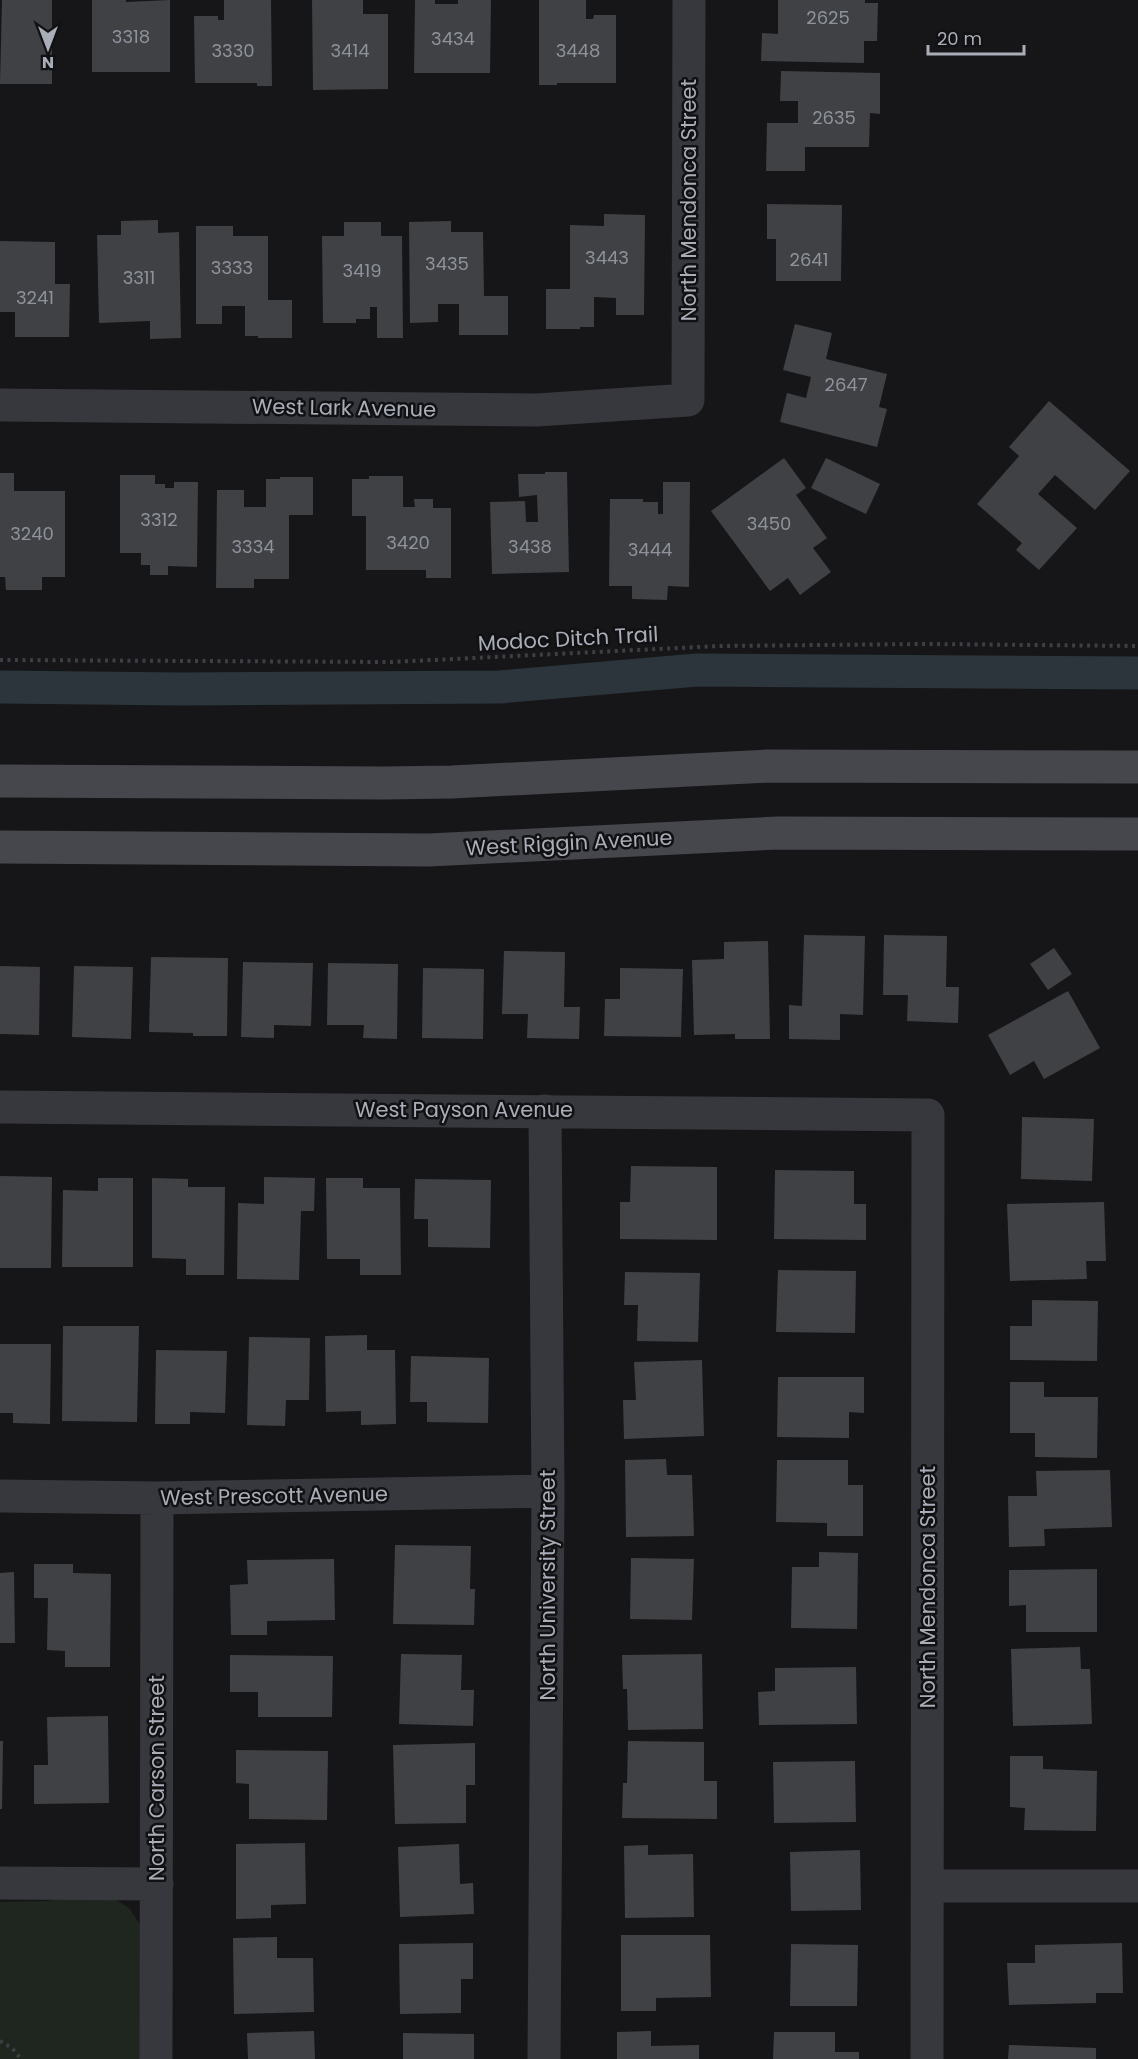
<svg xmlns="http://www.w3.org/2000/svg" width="1138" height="2059" font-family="Poppins,sans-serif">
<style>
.green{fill:#1e261f}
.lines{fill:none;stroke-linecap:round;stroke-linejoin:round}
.canal{stroke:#2c353c;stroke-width:33}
.building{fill:#404145}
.path{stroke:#3d3f44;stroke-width:4;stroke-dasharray:3 4.5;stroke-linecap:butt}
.minor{stroke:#37383d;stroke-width:33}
.secondary{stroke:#45474d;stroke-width:33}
.labels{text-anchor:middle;stroke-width:5;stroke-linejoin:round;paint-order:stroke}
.number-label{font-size:18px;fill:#8e929b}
.street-label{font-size:21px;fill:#a8adb8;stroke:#111113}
</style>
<rect width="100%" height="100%" fill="#161618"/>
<path class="green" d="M67 1897H111L129 1908 143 1929 140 2059H0V1902L47 1901Z"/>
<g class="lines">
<path class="canal" d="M0 687 181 689 500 687 697 670 1138 673"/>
</g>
<path class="building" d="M2 0H52V84H0Z
M92 0H126V2L170 0V72H92Z
M224 0H271L272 86H257V83H195L194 16H218V20H224Z
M312 0H363V14H388V89L313 90Z
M415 0H435V4H458V0H491L490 73H414Z
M539 0H586V19H593L594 15H616V83H557V85H539Z
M778 0H865V3H878L877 41H864V63L761 61 762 33 778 34Z
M781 71 880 73V114L870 113 869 147H805V171H766L767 123H798V101H780Z
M767 204 842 205 841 281H776V239H767Z
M604 214 645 215 644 315H616V298L594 297V327H580V329H546V289H570V225L604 226Z
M158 220V233L179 232 181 338 150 339V321L99 323 97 235H121V221Z
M451 221V232H483L484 296H508V335H459V304H438V322L410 323 409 222Z
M344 222H381V236H402L403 338H377V307H370V319H356V323H323L322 236H344Z
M196 226H233V236H268V300H292V338H258V336H245V306H222V324H196Z
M0 241 55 242V284H70L69 337H15V312H0Z
M795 324 832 333 826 359 887 374 879 407 887 409 877 447 780 422 787 393 806 398 811 377 783 370Z
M1049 401 1130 471 1095 510 1055 475 1038 494 1077 528 1039 570 1016 550 1022 543 977 504 1019 456 1009 447Z
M784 458 806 488 796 495 827 538 813 548 831 572 800 595 788 578 770 591 711 511Z
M826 458 880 484 866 514 811 488Z
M545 472H567L569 572 492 574 490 502 525 501 526 522H538L537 495 519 497 518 474H545Z
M0 473H14V491H65V577H42V590H6L5 577H0Z
M120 475H155V484H165V488H174V482H198L197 567 168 566V575H150V565H141V553H120Z
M369 476H403V507H415L414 499H433V508H451V578H426V570H366V516H352V479H369Z
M280 477H313V515H289V579H254V588H216L217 490H244V507H266V479H280Z
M663 482H690L689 587 668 586 667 600 632 599V586H609L610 499H643V502H658V514H663Z
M804 935 865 936 863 1015 840 1014V1040L789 1039V1005L802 1006Z
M884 935 947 936 946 987H959L958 1023 907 1021 908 995H883Z
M768 941 770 1039H735V1034L694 1035 692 960 724 959V942Z
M1054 948 1072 974 1048 990 1030 964Z
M504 951 565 952 564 1007H580L579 1039 527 1038 528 1014H502Z
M151 957 228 958 227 1036H193V1033L149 1032Z
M243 962 313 963 311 1026 274 1025V1038L241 1037Z
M328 963 398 964 397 1039 363 1038 364 1025H327Z
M0 966 40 967 39 1035 0 1034Z
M74 966 133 967 131 1039 72 1037Z
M423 968 484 969 483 1039 422 1038Z
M620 968 683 969 681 1037 604 1036 605 999H620Z
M1068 991 1100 1048 1044 1079 1034 1061 1010 1075 988 1035Z
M1022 1117 1094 1119 1092 1181 1021 1179Z
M631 1166 717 1167V1240L620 1239V1202H630Z
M775 1170 854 1171V1204H866V1240L774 1239Z
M0 1176 52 1177 51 1268H0Z
M264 1177 315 1178 314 1211H301L299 1280 237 1279 238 1203 264 1204Z
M98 1178H133V1267H62L63 1190 98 1191Z
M152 1178 188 1179V1187H225L224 1275H186V1259L152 1258Z
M326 1178H363V1188H400L401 1275H360V1259H327Z
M415 1179 491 1180 490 1248 428 1247V1219H414Z
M1104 1202 1106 1261H1086L1087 1279 1010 1281 1007 1204Z
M778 1270 856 1271 855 1333 776 1332Z
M625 1272 700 1273 698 1342 637 1341 638 1305H624Z
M1032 1300 1098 1301 1097 1361 1010 1360V1326H1032Z
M63 1326H139L137 1422 62 1421Z
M367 1335V1350H395L396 1424 361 1425V1411L326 1412 325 1336Z
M249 1337 310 1338 309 1400H286L285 1426 247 1425Z
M0 1344H51L50 1424 13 1423V1413H0Z
M156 1350 227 1351 225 1413 190 1412V1424H155Z
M411 1356 489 1358 488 1423 427 1422V1402H410Z
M702 1360 704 1436 624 1439 623 1400H636L634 1362Z
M778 1377H864V1413L849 1412V1438L777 1437Z
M1010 1382H1044V1397H1098L1097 1458 1035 1457V1433H1010Z
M666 1459 667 1475H692L694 1536 626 1537 625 1460Z
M777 1460H848V1485H863V1536H827V1523L776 1522Z
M1110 1470 1112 1527 1044 1529 1045 1546 1009 1547 1008 1496H1037L1036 1471Z
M395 1545 471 1546 470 1589H475L474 1625 393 1624Z
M819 1552 858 1553 857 1629 791 1628 792 1567H819Z
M631 1558 694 1559 692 1620 630 1619Z
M334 1559 335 1620 267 1621V1635H231L230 1585 248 1584 247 1560Z
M34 1564H73V1573L111 1574 110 1667H65V1651L47 1650 48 1598H34Z
M1097 1569V1632H1026V1605L1009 1606V1570Z
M14 1572 15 1643H0V1573Z
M1080 1647 1081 1669H1090L1092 1724 1013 1726 1011 1649Z
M401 1654 462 1655 461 1690H474L473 1726 399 1724Z
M702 1654 703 1729 628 1730 627 1689H623L622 1655Z
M230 1655 333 1656 332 1717H258V1692H230Z
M856 1667 857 1724 759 1725 758 1692 775 1691V1668Z
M108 1716 109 1803 34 1804V1765H48L47 1717Z
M0 1741H3L2 1809H0Z
M628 1741 704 1742V1781H717V1819L622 1818 623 1783H627Z
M475 1743V1785H466V1823L395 1824 393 1745Z
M236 1750 328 1751 327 1820 249 1819V1784L236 1783Z
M1010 1756H1043V1769L1097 1771 1096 1831 1024 1830 1025 1808 1010 1807Z
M855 1761 856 1822 774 1823 773 1762Z
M305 1843 306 1904 271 1905V1918L236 1919V1844Z
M459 1844 460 1884 473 1883 474 1914 400 1917 398 1847Z
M648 1845V1855L693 1854 694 1917 625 1918 624 1846Z
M860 1850 861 1910 791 1911 790 1852Z
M621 1935H710L711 1997 656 1998V2011H621Z
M277 1937V1958H313L314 2012 234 2014 233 1938Z
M473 1943V1979H461V2013L400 2014 399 1944Z
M1122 1943 1123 1993H1096V2003L1009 2005 1007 1963H1035V1945Z
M791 1944 858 1945 857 2006H790Z
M314 2031 315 2059H248L247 2033Z
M651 2031V2046L699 2045V2059H617V2032Z
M774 2032H835V2052H859V2059H773Z
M403 2033 474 2034V2059H403Z
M1009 2045 1096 2048V2059H1008Z"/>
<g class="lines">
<path class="path" d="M0 660 392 662 719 646 924 644 1138 646
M0 2041 12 2048 21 2059"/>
<path class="minor" d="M0 405 537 410 688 400 689 0
M0 1107 928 1115 927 2059
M0 1496 157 1498 548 1491
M0 1883 157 1884
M928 1886H1138
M156 2059 157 1498
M544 2059 548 1491 545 1111"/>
<path class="secondary" d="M0 781 384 783 452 782 767 766 1138 767
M0 847 429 850 778 833 1138 834"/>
</g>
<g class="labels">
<g class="number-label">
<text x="828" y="24">2625</text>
<text x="131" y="43">3318</text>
<text x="453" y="45">3434</text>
<text x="233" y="57">3330</text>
<text x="350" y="57">3414</text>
<text x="578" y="57">3448</text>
<text x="834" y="124">2635</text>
<text x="607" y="264">3443</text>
<text x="809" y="266">2641</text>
<text x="447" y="270">3435</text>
<text x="232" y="274">3333</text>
<text x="362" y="277">3419</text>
<text x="139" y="284">3311</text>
<text x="35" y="304">3241</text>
<text x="846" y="391">2647</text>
<text x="159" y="526">3312</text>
<text x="769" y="530">3450</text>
<text x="32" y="540">3240</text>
<text x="408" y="549">3420</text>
<text x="253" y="553">3334</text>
<text x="530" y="553">3438</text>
<text x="650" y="556">3444</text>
</g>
<g class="street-label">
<text transform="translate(689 200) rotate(-90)" y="7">North Mendonca Street</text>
<text transform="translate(344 408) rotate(1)" y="7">West Lark Avenue</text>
<text transform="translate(568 639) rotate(-3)" y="7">Modoc Ditch Trail</text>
<text transform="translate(569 843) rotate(-3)" y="7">West Riggin Avenue</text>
<text x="464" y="1117">West Payson Avenue</text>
<text transform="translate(274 1496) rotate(-1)" y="7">West Prescott Avenue</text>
<text transform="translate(548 1585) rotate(-90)" y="7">North University Street</text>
<text transform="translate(928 1587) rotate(-90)" y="7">North Mendonca Street</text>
<text transform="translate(157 1778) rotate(-90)" y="7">North Carson Street</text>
</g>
</g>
<g transform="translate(48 48) rotate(180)" stroke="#111113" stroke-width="4.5" paint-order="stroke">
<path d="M0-4.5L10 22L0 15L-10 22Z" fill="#a8adb8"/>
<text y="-9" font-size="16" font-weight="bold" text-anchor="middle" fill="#a8adb8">N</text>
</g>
<path d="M928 45v9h96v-9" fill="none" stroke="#a8adb8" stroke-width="3"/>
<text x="937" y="45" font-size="18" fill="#a8adb8" stroke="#111113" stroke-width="4.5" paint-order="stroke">20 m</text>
</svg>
